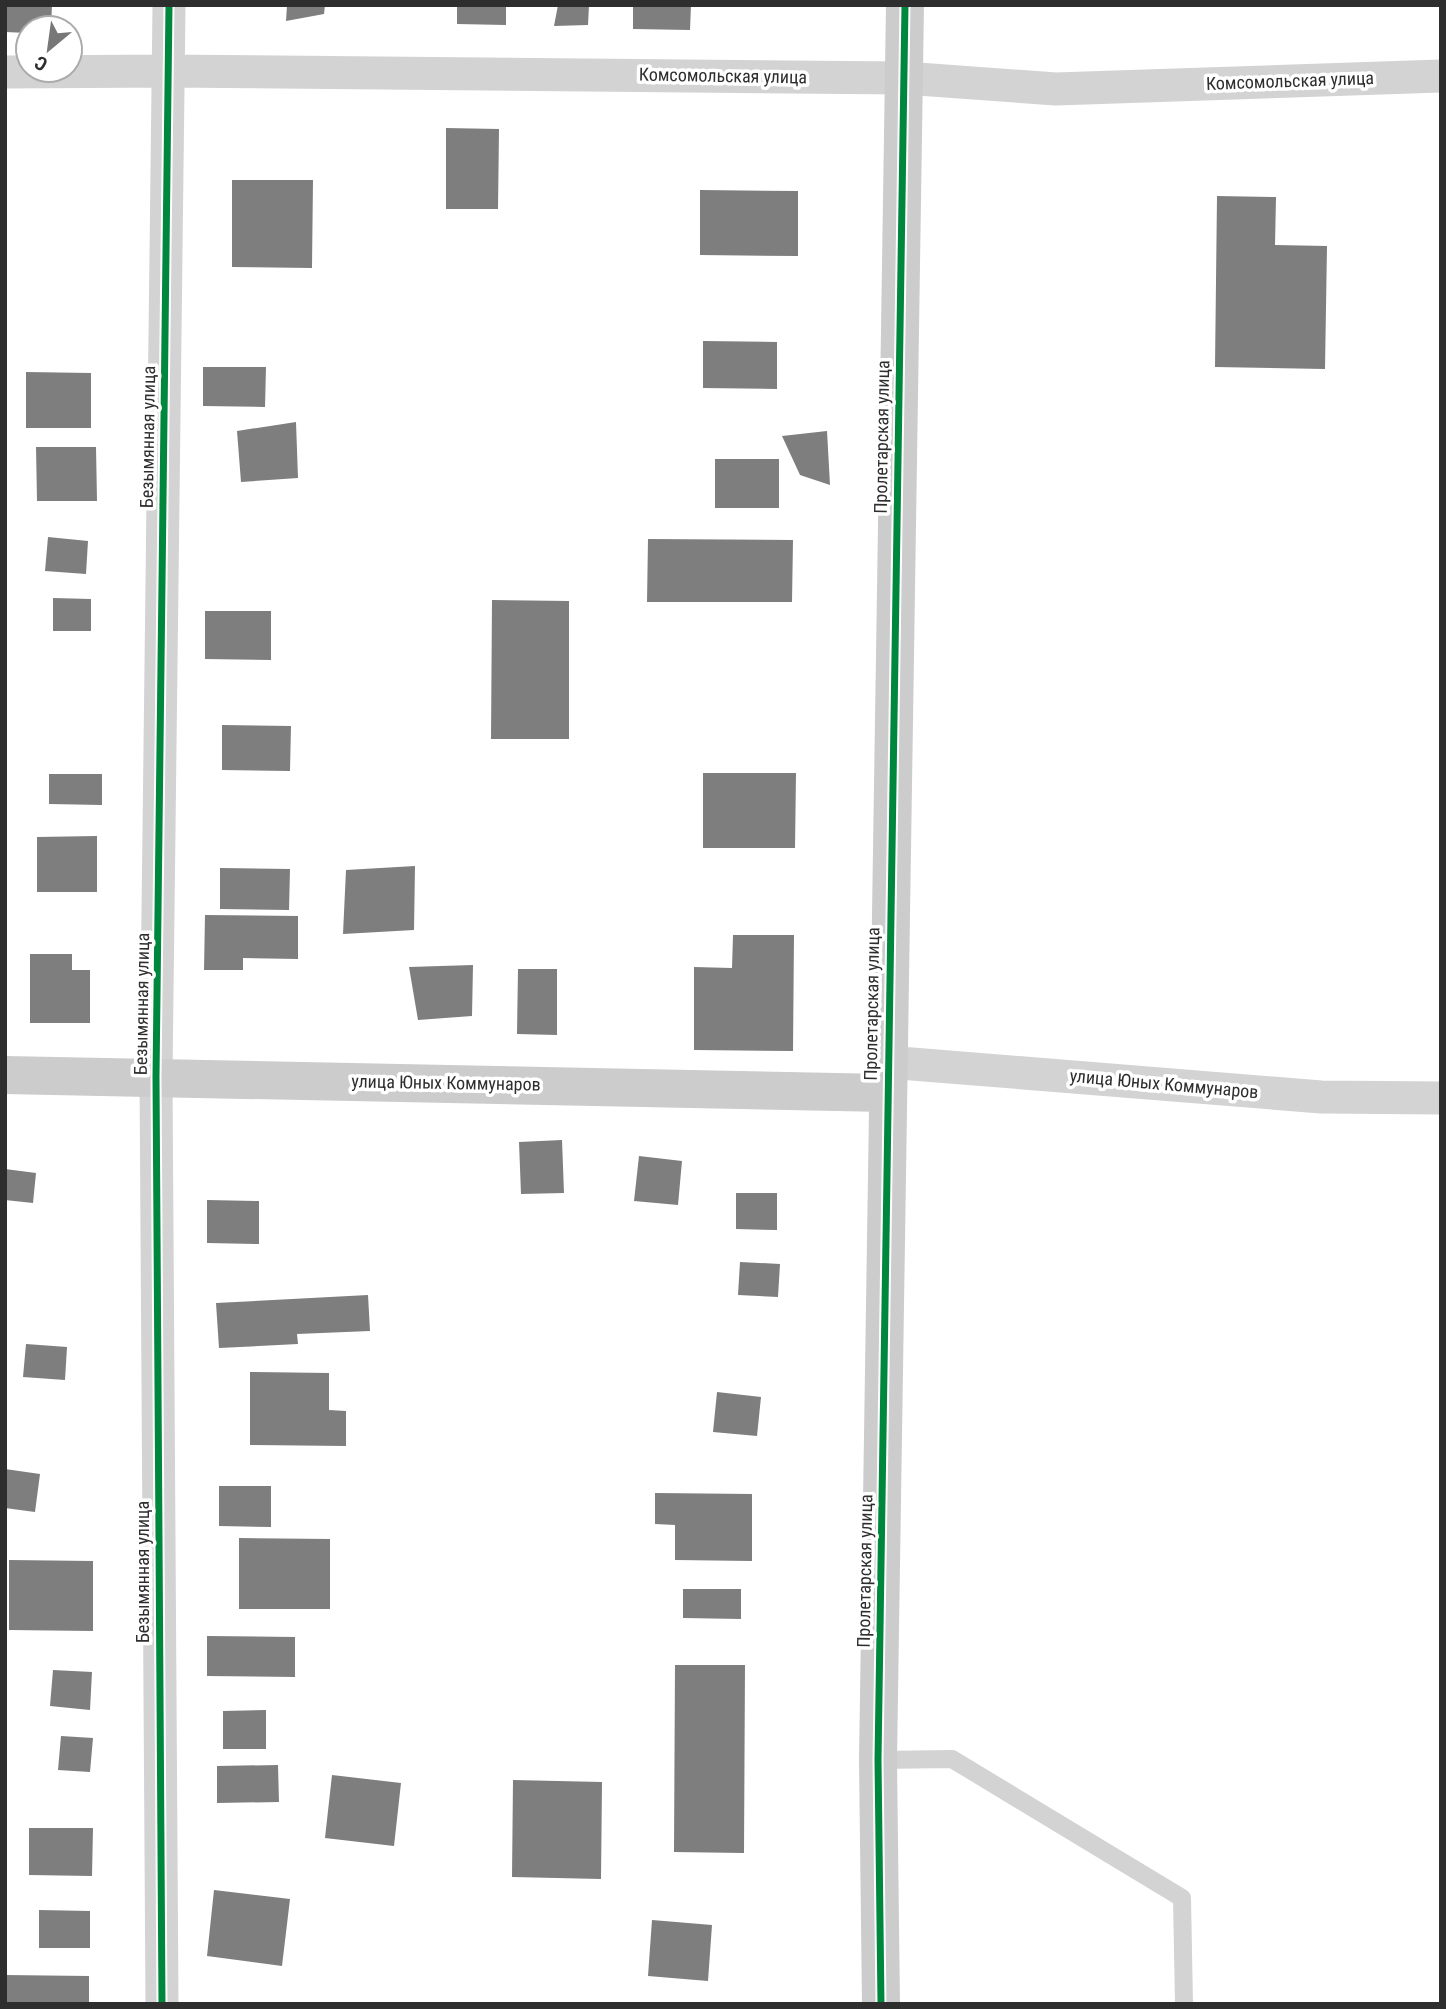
<svg xmlns="http://www.w3.org/2000/svg" width="1446" height="2009" font-family="'Roboto Condensed',sans-serif">
<style>
.building{fill:#7e7e7e}
.lines{fill:none;stroke-linecap:round;stroke-linejoin:round}
.lane{stroke:#d3d3d3;stroke-width:18}
.street{stroke:#d3d3d3;stroke-width:33}
.secondary{stroke:#ccc;stroke-width:38}
.cycleway-casing{stroke:#fff;stroke-width:11}
.cycleway{stroke:#00873e;stroke-width:7}
.labels{text-anchor:middle;stroke-width:7;stroke-linejoin:round;paint-order:stroke}
.street-label{font-size:18px;fill:#2e2e2e;stroke:#fff}
</style>
<rect width="100%" height="100%" fill="#fff"/>
<path class="building" d="M5 5H52L51 28H28V33L5 32Z
M287 5H325L324 14 286 21Z
M457 5H506V25L457 24Z
M558 5H589L588 25 554 26Z
M633 5H691L690 30 633 29Z
M446 128 499 129 498 209H446Z
M232 180H313L312 268 232 267Z
M700 190 798 191V256L700 255Z
M1217 196 1276 197 1275 245 1327 246 1325 369 1215 367Z
M703 341 777 342V389L703 388Z
M203 367H266L265 407 203 406Z
M26 372 91 373V428H26Z
M296 422 298 478 241 482 237 431Z
M827 431 830 485 800 475 782 436Z
M36 447H96L97 501H37Z
M715 459H779V508H715Z
M48 537 88 541 86 574 45 571Z
M648 539 793 540 792 602H647Z
M53 598 91 599V631H53Z
M492 600 569 601V739H491Z
M205 611H271V660L205 659Z
M222 725 291 726 290 771 222 770Z
M703 773H796L795 848H703Z
M49 774H102V805L49 804Z
M97 836V892H37V837Z
M415 866 414 930 343 934 346 870Z
M220 868 290 869 289 910 220 909Z
M205 915 298 916V959L243 958V970H204Z
M733 935H794L793 1051 694 1050V967L732 968Z
M30 954H72V970H90V1023H30Z
M473 965 472 1016 418 1020 409 967Z
M518 969H557V1035L517 1034Z
M562 1140 564 1193 521 1194 519 1142Z
M639 1156 682 1161 678 1205 634 1201Z
M5 1169 36 1173 33 1203 5 1200Z
M736 1193H777V1230L736 1229Z
M207 1200 259 1201V1244L207 1243Z
M740 1262 780 1264 778 1297 738 1295Z
M368 1295 370 1331 297 1334 298 1344 219 1348 216 1303Z
M26 1344 67 1347 65 1380 23 1377Z
M250 1372 329 1373V1410L346 1411V1446L250 1445Z
M717 1392 761 1397 757 1436 713 1432Z
M5 1469 40 1474 35 1512 5 1508Z
M219 1486H271V1527L219 1526Z
M655 1493 752 1494V1561L675 1560V1525L655 1524Z
M239 1538 330 1539V1609H239Z
M9 1560 93 1561V1631L9 1630Z
M683 1589H741V1619L683 1618Z
M207 1636 295 1637V1677L207 1676Z
M675 1665H745L744 1853 674 1852Z
M53 1670 92 1672 90 1710 50 1706Z
M266 1710V1749H223V1711Z
M61 1736 93 1738 90 1772 58 1770Z
M278 1765 279 1802 217 1803V1766Z
M332 1775 401 1783 394 1846 325 1838Z
M513 1780 602 1782 601 1879 512 1877Z
M29 1828H93L92 1876 29 1875Z
M214 1890 290 1899 282 1966 207 1956Z
M39 1910 90 1911V1948H39Z
M652 1920 712 1925 708 1981 648 1976Z
M5 1975 89 1976V2004H5Z"/>
<g class="lines">
<path class="lane" d="M878 1760 952 1759 1182 1898 1184 2004"/>
<path class="street" d="M5 72 168 71 904 78 1056 89 1441 76
M887 1062 1321 1097 1441 1098
M162 2004 156 1077 169 5"/>
<path class="secondary" d="M5 1075 886 1093
M881 2004 878 1760 905 5"/>
<g class="cycleway-casing">
<path id="cycleway" d="M162 2004 156 1077 169 5
M881 2004 878 1760 905 5"/>
</g>
<use href="#cycleway" class="cycleway"/>
</g>
<g class="labels">
<g class="street-label">
<text transform="translate(723 76) rotate(1)" y="6">Комсомольская улица</text>
<text transform="translate(1290 81) rotate(-2)" y="6">Комсомольская улица</text>
<text transform="translate(148 437) rotate(-89)" y="6">Безымянная улица</text>
<text transform="translate(882 437) rotate(-89)" y="6">Пролетарская улица</text>
<text transform="translate(142 1004) rotate(-89)" y="6">Безымянная улица</text>
<text transform="translate(872 1004) rotate(-89)" y="6">Пролетарская улица</text>
<text transform="translate(446 1083) rotate(1)" y="6">улица Юных Коммунаров</text>
<text transform="translate(1164 1084) rotate(5)" y="6">улица Юных Коммунаров</text>
<text transform="translate(865 1571) rotate(-89)" y="6">Пролетарская улица</text>
<text transform="translate(143 1572) rotate(-90)" y="6">Безымянная улица</text>
</g>
</g>
<rect width="1446" height="2009" fill="none" stroke="#2e2e2e" stroke-width="14"/>
<g transform="translate(49 49) rotate(209)"><circle r="33" fill="#ffffff" stroke="#ababab" stroke-width="2"/>
<path d="M0-5L12 26L0 18L-12 26Z" fill="#777777"/>
<text y="-10" font-size="19" font-weight="bold" text-anchor="middle" fill="#2e2e2e">С</text>
</g>
</svg>
